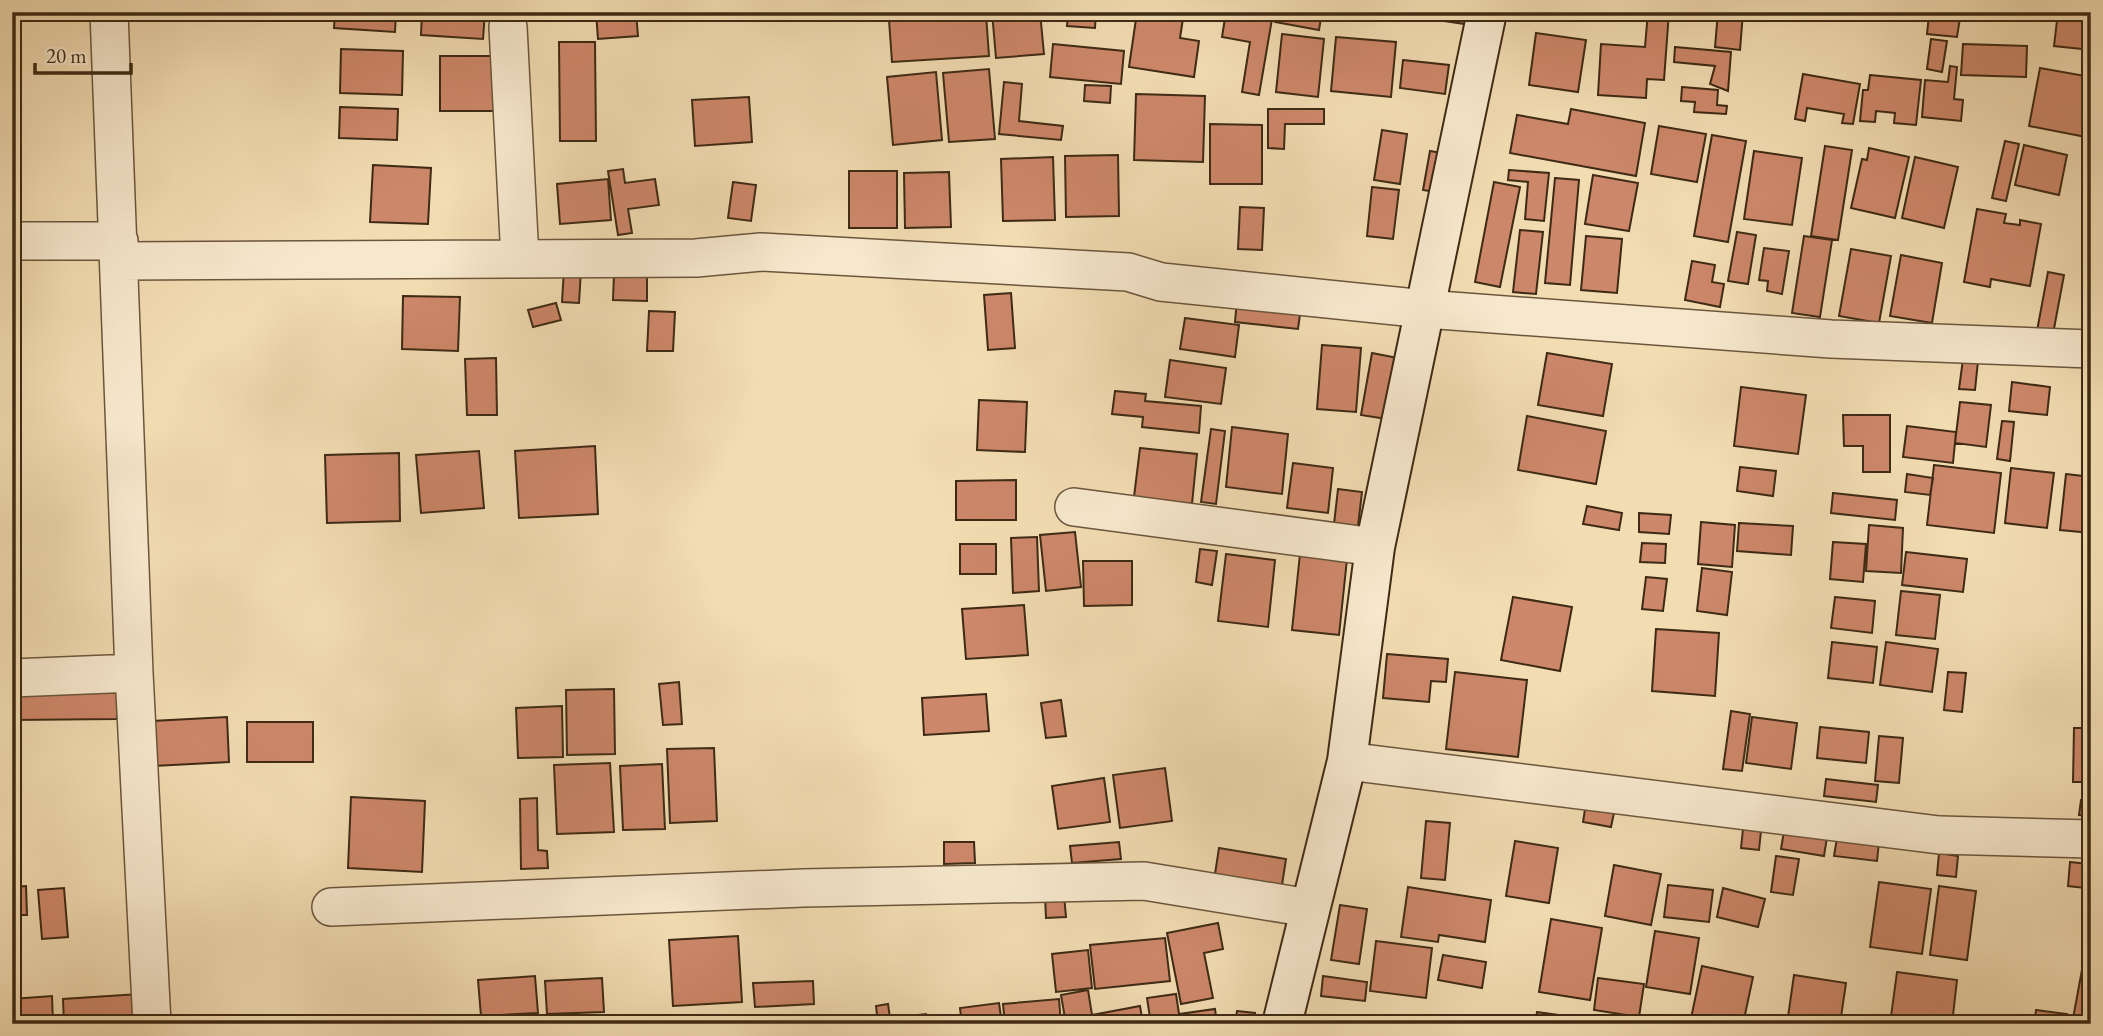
<svg xmlns="http://www.w3.org/2000/svg" width="2103" height="1036" font-family="'EB Garamond',serif">
<style>
.building{fill:#cd876a;stroke:#3e2a14;stroke-width:2}
.lines{fill:none;stroke-linecap:round;stroke-linejoin:round}
.street-casing{stroke:#6b563c;stroke-width:40}
.secondary-casing{stroke:#3e2a14;stroke-width:42}
.street{stroke:#f7e8cd;stroke-width:37}
.secondary{stroke:#f7e8cd;stroke-width:38}
</style>
<rect width="100%" height="100%" fill="#f2dcb2"/>
<filter id="stains"><feTurbulence type="fractalNoise" baseFrequency=".00286" numOctaves="4"/><feColorMatrix values="0 0 0 0 .2 0 0 0 0 .09 0 0 0 0 .02 0 0 0 .5 -.17"/></filter>
<radialGradient id="worn" r=".72"><stop offset=".6" stop-color="#630" stop-opacity="0"/><stop offset="1" stop-color="#630" stop-opacity=".3"/></radialGradient>
<path class="building" d="M335 12H396L395 32 334 28Z
M422 12H485L483 39 421 35Z
M549 12H590V19H549Z
M596 12H636L638 36 598 39Z
M992 12H1040L1044 54 996 58Z
M1068 12H1096L1095 28 1067 26Z
M1137 12H1184L1180 38 1199 41 1194 77 1129 67Z
M1226 12 1272 19 1259 95 1242 92 1250 42 1222 37Z
M1277 12H1322L1319 30 1275 22Z
M1410 12H1474L1472 25 1409 16Z
M1648 12H1669L1664 80 1647 79 1646 98 1598 95 1601 44 1645 47Z
M1718 12H1743L1740 50 1715 47Z
M2058 12H2091V50L2054 46Z
M986 14 989 56 892 62 889 20Z
M1929 15 1960 18 1957 37 1927 34Z
M1536 33 1586 40 1578 92 1529 85Z
M1282 34 1324 39 1318 97 1276 92Z
M1336 37 1396 42 1391 97 1331 91Z
M1931 39 1947 41 1942 72 1927 69Z
M559 42H595L596 141H560Z
M1053 44 1124 51 1121 84 1050 77Z
M1963 44 2027 46 2026 77 1961 75Z
M1675 47 1731 52 1728 91 1710 84 1715 66 1674 62Z
M341 49 403 51 402 95 340 93Z
M440 56H493L494 111H440Z
M1403 60 1449 65 1445 94 1400 88Z
M1950 66 1957 67 1954 99 1963 100 1961 121 1922 117 1925 80 1948 82Z
M2040 68 2091 77V138L2029 126Z
M989 69 995 139 949 142 943 73Z
M936 72 942 140 893 145 887 77Z
M1803 74 1860 84 1853 124 1842 123 1844 114 1807 108 1805 121 1795 119Z
M1870 75 1921 80 1916 125 1894 123 1895 113 1876 111 1875 122 1860 121 1863 90H1868Z
M1004 82 1022 84 1019 121 1063 126 1061 140 999 134Z
M1085 85 1111 86 1110 103 1084 101Z
M1682 87 1718 90 1717 105 1727 106 1726 114 1694 112 1695 102 1681 101Z
M1136 94 1205 96 1203 162 1134 160Z
M749 97 752 142 695 146 692 100Z
M340 107 398 109 397 140 339 138Z
M1268 109H1324V124H1285L1284 149 1268 148Z
M1571 109 1645 123 1636 176 1510 153 1517 115 1568 124Z
M1210 124 1262 125V184H1210Z
M1659 126 1706 134 1697 182 1651 174Z
M1382 130 1407 134 1400 184 1374 180Z
M1712 135 1746 141 1728 242 1694 236Z
M2005 141 2019 144 2006 201 1992 198Z
M2024 145 2067 155 2059 195 2015 185Z
M1825 146 1852 150 1838 240 1811 236Z
M1869 148 1909 157 1895 218 1851 208 1862 159 1867 160Z
M1430 151 1448 154 1441 193 1423 190Z
M1754 151 1802 158 1792 225 1744 219Z
M1118 155 1119 216 1066 217 1065 156Z
M1053 157 1055 220 1003 221 1001 159Z
M1915 157 1958 167 1944 228 1902 218Z
M373 165 431 168 428 224 370 222Z
M623 169 625 183 655 179 659 205 628 209 632 233 618 235 608 171Z
M1509 170 1549 173 1544 221 1525 219 1528 182 1508 180Z
M849 171H897V228H849Z
M949 172 951 227 905 228 904 173Z
M1593 175 1638 183 1629 231 1585 224Z
M1555 178 1579 180 1570 285 1545 283Z
M608 179 611 220 560 224 557 184Z
M733 182 756 185 751 221 728 218Z
M1494 182 1520 187 1500 287 1475 282Z
M1372 187 1399 190 1393 239 1367 236Z
M1240 207 1264 208 1262 250 1238 249Z
M1977 209 2006 214 2004 223 2020 225V220L2041 224 2030 286 1991 279 1990 287 1964 282Z
M1520 230 1543 232 1536 294 1513 292Z
M1737 232 1756 235 1748 284 1728 281Z
M1586 236 1622 239 1617 293 1581 290Z
M1804 236 1832 240 1820 317 1792 313Z
M1764 248 1789 251 1782 294 1767 291 1768 281 1759 280Z
M1851 249 1891 256 1879 323 1839 316Z
M1901 255 1942 263 1932 323 1890 316Z
M1692 261 1715 265 1712 282 1724 284 1720 307 1685 300Z
M564 269 581 270 579 303 562 302Z
M2048 272 2064 275 2053 334 2037 331Z
M614 274H647V301L613 300Z
M1011 293 1015 348 988 350 984 295Z
M403 296 460 297 458 351 402 349Z
M1237 300 1301 307 1298 329 1235 322Z
M556 303 561 320 533 327 528 310Z
M649 311 675 312 673 351H647Z
M1185 318 1239 325 1235 357 1180 349Z
M1322 345 1361 348 1356 412 1317 409Z
M1372 353 1403 359 1393 420 1361 415Z
M1547 353 1612 364 1603 416 1538 405Z
M496 358 497 415H467L465 359Z
M1963 359 1978 361 1975 390 1959 389Z
M1170 360 1226 368 1221 404 1165 397Z
M2012 382 2050 387 2047 415 2009 411Z
M1741 387 1806 395 1798 454 1734 446Z
M1115 391 1146 394 1145 401 1201 406 1199 433 1142 427 1143 417 1112 414Z
M979 400 1027 402 1025 452 977 450Z
M1960 402 1991 405 1986 447 1955 443Z
M1843 415H1890V472H1863V446H1844Z
M1527 416 1606 431 1596 484 1518 470Z
M2002 421 2014 422 2010 461 1997 459Z
M1907 426 1956 432 1953 463 1903 457Z
M1232 427 1288 434 1282 494 1226 487Z
M1211 429 1225 431 1216 504 1201 502Z
M595 446 598 514 519 518 515 451Z
M1140 448 1197 454 1192 504 1134 497Z
M479 451 484 508 421 513 416 455Z
M399 453 400 521 327 523 325 455Z
M1293 463 1333 468 1328 513 1287 508Z
M1934 465 2001 473 1994 533 1927 525Z
M1740 467 1776 471 1773 496 1737 491Z
M2011 468 2054 473 2047 528 2005 523Z
M1907 474 1933 478 1930 495 1905 492Z
M2066 474 2091 477V533L2060 530Z
M1016 480V520H956V481Z
M1338 489 1362 492 1358 526 1334 524Z
M1833 493 1897 500 1895 520 1831 513Z
M1587 506 1622 513 1619 530 1583 524Z
M1639 513 1671 515 1669 534 1639 532Z
M1701 522 1735 525 1732 567 1698 564Z
M1739 523 1793 526 1791 555 1737 551Z
M1869 525 1903 528 1901 573 1866 571Z
M1075 532 1081 587 1046 591 1040 535Z
M1037 537 1039 591 1013 593 1011 538Z
M1833 542 1866 544 1863 582 1830 579Z
M1642 543 1666 544 1665 563 1640 562Z
M960 544H996V574H960Z
M1200 549 1217 551 1212 585 1196 582Z
M1906 552 1967 559 1963 592 1902 585Z
M1226 554 1275 560 1268 627 1218 621Z
M1300 554 1347 559 1339 635 1292 630Z
M1083 561H1132V605L1084 606Z
M1702 568 1732 572 1727 615 1697 611Z
M1646 577 1667 579 1663 611 1642 609Z
M1901 591 1940 595 1935 639 1896 635Z
M1513 597 1572 607 1560 671 1501 660Z
M1835 597 1875 601 1872 633 1831 628Z
M1024 605 1028 655 966 659 962 609Z
M1656 629 1719 633 1715 696 1652 691Z
M1832 642 1877 647 1873 683 1828 678Z
M1886 642 1938 649 1932 692 1880 685Z
M1387 654 1448 659 1446 682 1431 681 1429 702 1383 698Z
M1455 672 1527 680 1518 757 1446 749Z
M1948 672 1966 673 1962 712 1944 710Z
M679 682 682 724 663 725 659 684Z
M614 689 615 754 567 755 566 690Z
M12 692H117V719L12 720Z
M986 694 989 731 924 735 922 698Z
M1061 700 1066 736 1046 738 1041 703Z
M562 706 563 757 518 758 516 708Z
M1731 711 1750 714 1742 771 1723 769Z
M227 717 229 762 154 766 152 721Z
M1752 717 1797 723 1791 769 1746 763Z
M247 722H313V762H247Z
M1820 727 1869 732 1866 763 1817 758Z
M2074 728H2091V782H2073Z
M1879 736 1903 738 1899 783 1875 781Z
M714 748 717 821 670 823 667 749Z
M610 763 614 832 557 834 554 765Z
M662 764 665 829 623 830 620 766Z
M1165 768 1172 821 1120 828 1113 775Z
M1104 778 1110 822 1058 829 1052 786Z
M1826 779 1878 785 1876 802 1824 796Z
M351 797 425 801 422 872 348 868Z
M537 798 538 850 547 851 548 868 521 869 520 799Z
M2081 800 2091 801V816L2079 815Z
M1586 803 1615 808 1611 827 1583 822Z
M1426 821 1450 823 1445 880 1421 878Z
M1743 829 1761 831 1759 850 1741 848Z
M1784 831 1827 837 1824 856 1781 849Z
M1837 838 1879 842 1877 861 1834 856Z
M1515 841 1558 848 1549 903 1506 896Z
M944 842H974L975 863 944 864Z
M1119 842 1121 859 1072 863 1070 846Z
M1219 848 1286 859 1282 885 1215 874Z
M1939 853 1958 856 1956 877 1937 875Z
M1776 856 1799 859 1793 895 1771 892Z
M2070 862 2088 864 2085 888 2068 886Z
M1614 865 1661 874 1651 925 1605 916Z
M1879 882 1931 889 1922 954 1870 947Z
M1668 885 1713 890 1709 922 1664 917Z
M26 886 27 915H12V887Z
M1939 886 1976 891 1967 960 1930 955Z
M1408 887 1491 900 1485 942 1439 935 1438 942 1401 937Z
M64 888 68 937 42 939 38 890Z
M1723 888 1765 899 1758 927 1717 917Z
M1064 895 1066 917 1046 918 1045 896Z
M1340 905 1367 909 1359 964 1331 960Z
M1551 919 1602 928 1590 1000 1539 992Z
M1218 923 1223 949 1204 953 1213 998 1181 1004 1167 933Z
M1655 931 1699 938 1690 994 1646 987Z
M738 936 742 1002 673 1006 669 940Z
M1165 938 1170 981 1095 989 1090 945Z
M1376 941 1432 948 1426 998 1370 991Z
M1088 950 1092 988 1056 992 1052 954Z
M1443 955 1486 962 1482 988 1438 980Z
M2084 959 2091 960V1024H2072Z
M1702 966 1753 977 1743 1024 1690 1023Z
M1897 972 1957 980 1952 1024H1890Z
M1794 975 1846 983 1840 1024H1787Z
M535 976 538 1013 481 1016 478 980Z
M1323 976 1367 982 1365 1001 1321 996Z
M602 978 604 1012 547 1014 545 981Z
M1598 978 1644 984 1639 1017 1594 1010Z
M813 981 814 1004 755 1007 753 983Z
M1088 990 1092 1015 1140 1006 1143 1024H1066L1061 995Z
M139 994 140 1024H64L63 999Z
M1176 994 1179 1014 1215 1009 1217 1024H1151L1147 998Z
M52 996 53 1024H12V999Z
M1059 999 1061 1024H1005L1003 1004Z
M999 1003 1002 1024H962L960 1008Z
M888 1004 890 1018 926 1014 927 1024H878L876 1006Z
M2036 1010 2067 1014 2066 1024H2034Z
M1237 1011 1255 1013 1254 1024H1235Z
M1537 1012 1581 1018V1024H1535Z
M958 1015 959 1024H931L930 1020Z
M1354 1017 1395 1024H1353Z"/>
<g class="lines">
<g class="street-casing">
<path id="street" d="M109 12 134 673 152 1024
M508 27 520 259
M12 241H119
M121 261 696 258 761 252 1128 272 1161 282 1425 309 1831 339 2091 349
M1074 507 1375 547
M12 678 134 673
M1347 761 1939 835 2091 839
M331 907 803 888 1144 881 1309 908"/>
</g>
<g class="secondary-casing">
<path id="secondary" d="M1282 1024 1347 761 1375 547 1487 12"/>
</g>
<use href="#street" class="street"/>
<use href="#secondary" class="secondary"/>
</g>
<rect width="2103" height="1036" fill="none" stroke="#f2dcb2" stroke-width="42"/>
<rect x="14" y="14" width="2075" height="1008" fill="none" stroke="#3e2a14" stroke-width="3.5"/>
<rect x="21" y="21" width="2061" height="994" fill="none" stroke="#3e2a14" stroke-width="2"/>
<path d="M35 63v10h96v-10" fill="none" stroke="#3e2a14" stroke-width="3.5"/>
<text x="46" y="63" font-size="21" fill="#3e2a14" stroke="#f7e8cd" stroke-width="5" paint-order="stroke">20 m</text>
<rect width="100%" height="100%" filter="url(#stains)"/>
<rect width="100%" height="100%" fill="url(#worn)"/>
</svg>
